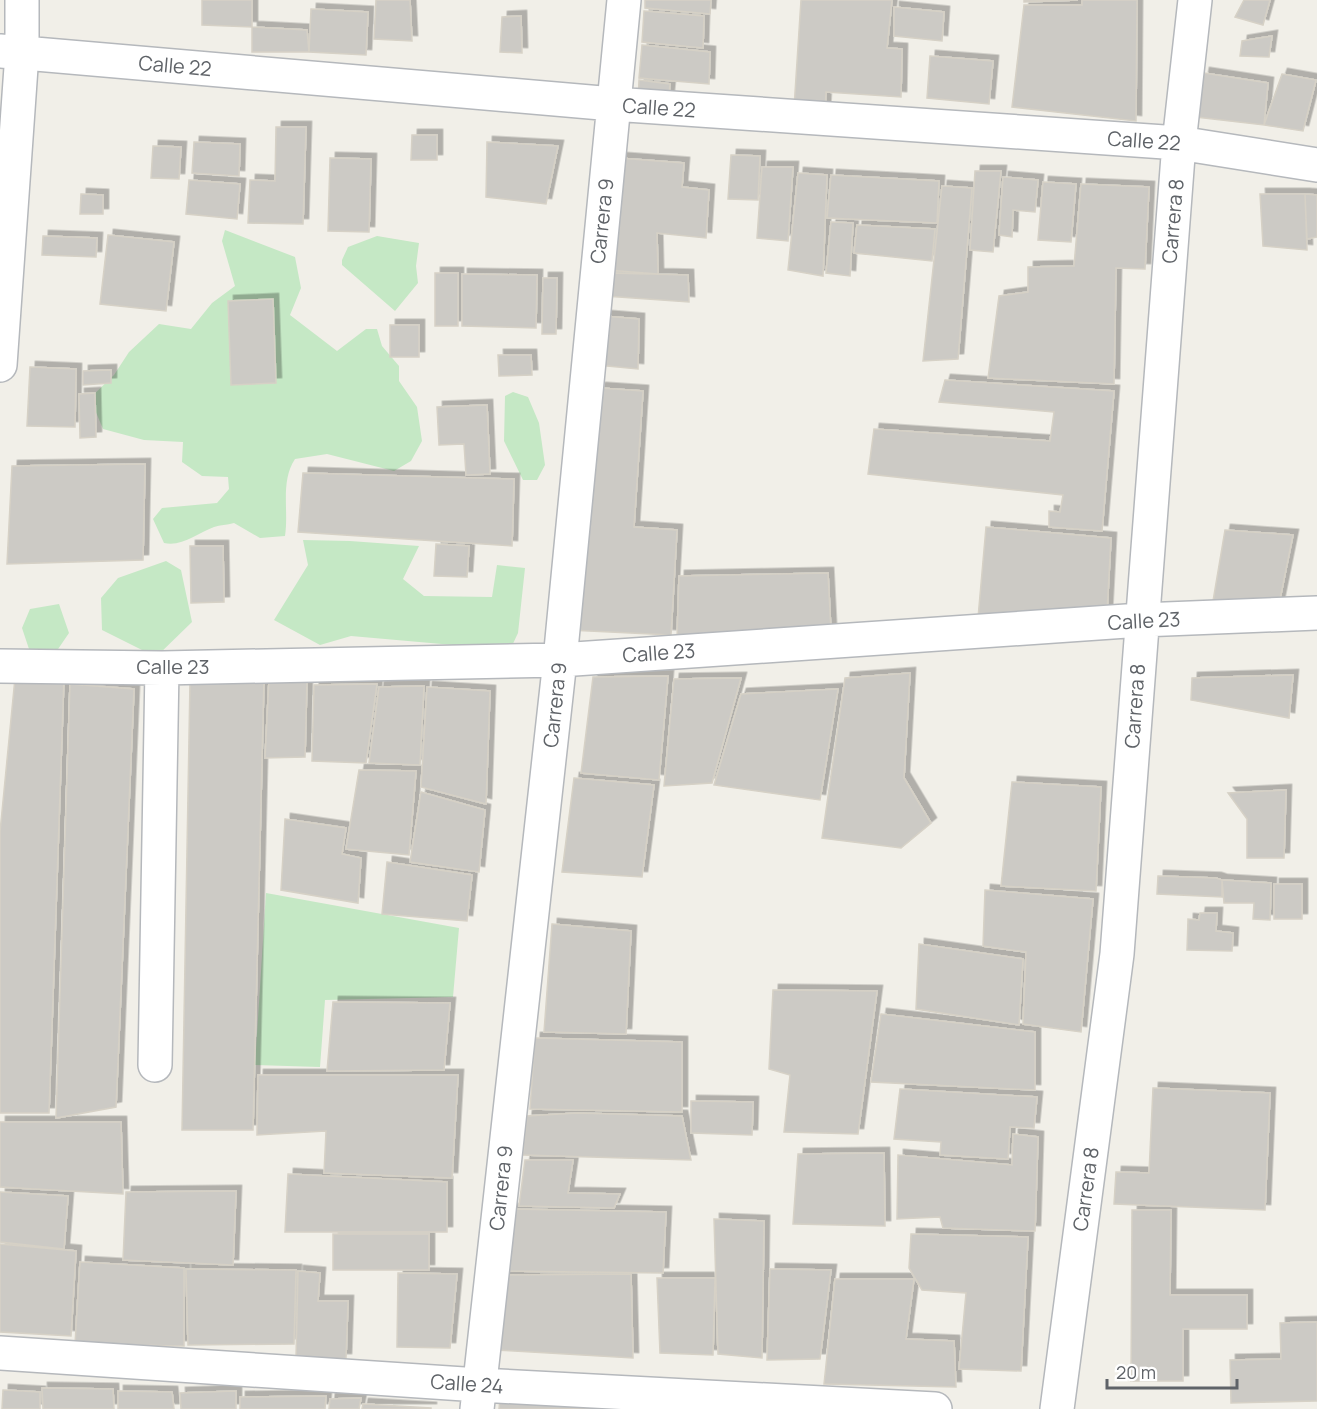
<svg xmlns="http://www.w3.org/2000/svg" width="1317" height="1409" font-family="Manrope,sans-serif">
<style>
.green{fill:#c5e8c5}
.building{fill:#cccac5;stroke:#d6d1c6;stroke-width:1.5;filter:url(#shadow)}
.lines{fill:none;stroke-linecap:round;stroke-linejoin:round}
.street-casing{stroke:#b5b8bc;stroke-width:36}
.street{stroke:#fff;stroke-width:33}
.labels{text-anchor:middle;stroke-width:6;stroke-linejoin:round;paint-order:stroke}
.street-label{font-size:20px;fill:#5f6368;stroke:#fff}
</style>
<defs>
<filter id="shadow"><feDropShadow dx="5.5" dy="-5.5" stdDeviation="0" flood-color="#0004"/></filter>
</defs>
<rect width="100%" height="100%" fill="#f1efe8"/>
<path class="green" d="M225 230 295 257 301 288 290 315 337 351 366 329H377L382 346 399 366V381L417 407 422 441 411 461 394 471 327 454 295 459C280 482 289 510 285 536L260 538 234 523C227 525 220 525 214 527 198 533 182 547 164 543L153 519 162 508 217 503 229 489 228 477 202 476 182 462 183 442 144 440 103 429 90 398 114 375 129 352 159 324 191 329 212 303 235 286 222 241Z
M377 236 419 243 416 266 418 283 395 311 342 265V260L348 247Z
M513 392 528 397 539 423 545 465 537 480H523L504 441 505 396Z
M303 540 350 541 419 546 403 579 424 596 492 597 497 565 525 568 518 633 510 650 351 636 320 645 274 620 308 565Z
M166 561 181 570 192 622 156 657 102 630 101 598 118 578Z
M59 604 69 633 54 655 29 649 22 628 30 609Z
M266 893 459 928 453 997 325 1000 320 1067 255 1065Z"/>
<path class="building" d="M202 0H252V27L202 25Z
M376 0H410L412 41 374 39Z
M645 0H711L710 14 645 8Z
M801 0H892L887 48 902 49 901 97 826 92 825 111 794 108Z
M1024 0H1078L1024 2Z
M1082 0H1137L1136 121 1012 107 1024 5H1082Z
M1244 0H1270L1263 25 1235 17Z
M894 7 944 12 942 41 894 36Z
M311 9 368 12 366 55 309 52Z
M644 11 704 16 703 48 642 42Z
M521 16 522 53 500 52 502 17Z
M252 27 307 30 309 52H252Z
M1272 36 1269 57 1240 56 1242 41Z
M642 45 710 52 709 84 639 78Z
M930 56 993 61 989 104 927 98Z
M1204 73 1268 83 1264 125 1196 117Z
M1282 74 1316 80 1303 131 1264 125Z
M639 80 670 84 668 104 638 101Z
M276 127H306L303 224 248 223 250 180 275 181Z
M412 135H437V160H411Z
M194 142 240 144 239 176 192 173Z
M487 142 558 146 546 204 486 197Z
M153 146 181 147 179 179 151 178Z
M731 155 760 156 758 200 728 199Z
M330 158 371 159 369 232 328 231Z
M619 158 684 163 682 187 709 190 706 238 657 233 658 274 607 270Z
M762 167H793L788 241 757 238Z
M975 171H1001L993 252 970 250Z
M798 173 827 175 823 276 788 270Z
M831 175 939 181 937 223 827 218Z
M1003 177 1038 180 1035 212 1013 210 1012 237 999 235Z
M189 180 240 184 237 219 186 214Z
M1043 182 1076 184 1071 242 1038 240Z
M1081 184 1149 187 1145 269 1116 268 1114 384 988 378 999 296 1028 292V267L1074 266Z
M942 186 972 188 958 359 923 361Z
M81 194 103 195V214H80Z
M1260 194H1305L1307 250 1263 246Z
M1305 194 1317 195V237L1307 239Z
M831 222 853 223 850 276 826 273Z
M857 225 935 229 932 261 854 253Z
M108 235 174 242 166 311 100 304Z
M43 236 97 238 96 257 42 255Z
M435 273H458V326H435Z
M608 273 688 275 689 302 605 296Z
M462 274 537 275 536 328 462 326Z
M543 278H557L556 334H542Z
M273 299 276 383 231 385 228 301Z
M604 316 639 319 638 369 597 365Z
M390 325H419V357H390Z
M498 355H531L532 375 499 376Z
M30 367 76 369 75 427 27 426Z
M111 370V383L83 385V371Z
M945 380 1114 391 1102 531 1049 527V511L1060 512 1063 495 868 474 874 429 1050 441 1054 412 939 402Z
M600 388 643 391 634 527 677 530 671 635 569 630Z
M95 393 96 437 80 438 79 394Z
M487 405 490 474 466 475 464 444 439 445 437 407Z
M145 464 143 560 7 564 12 466Z
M303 473 514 479 512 546 298 532Z
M986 527 1111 538 1107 613 978 618Z
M1225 530 1293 535 1279 604 1213 601Z
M436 544 469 546 467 577 434 576Z
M190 546H223L224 602 191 603Z
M828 573 831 631 677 639 679 576Z
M910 673 904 778 931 823 901 848 822 838 845 678Z
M1293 675 1289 718 1191 700 1192 678Z
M668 676 659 780 581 773 593 677Z
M64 677 49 1113H0V832L15 678Z
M264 678 253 1130H182L190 681Z
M741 678 712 783 664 786 674 679Z
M307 679 305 757 265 758 269 680Z
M70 684 134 689 116 1107 56 1118Z
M377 684 366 763 312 761 314 685Z
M424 686 420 765 369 763 379 687Z
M427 687 490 691 486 804 421 787Z
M838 689 820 800 714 785 741 694Z
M359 770 416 771 409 855 346 849Z
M574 778 654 785 642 877 562 872Z
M1012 782 1101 787 1096 891 1001 886Z
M1286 790 1284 858H1247V819L1228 793Z
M421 792 485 810 479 872 410 862Z
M285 819 346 828 342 854 361 858 358 903 281 890Z
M387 862 472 875 467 921 382 914Z
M1158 876 1216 878 1222 880V897L1157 894Z
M1222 880 1271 883 1270 920 1253 919 1254 903H1224Z
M1274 884H1302V919H1274Z
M985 890 1093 899 1081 1032 1023 1024 1026 952 983 946Z
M1200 913H1217L1216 931 1233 933 1232 951 1187 950 1188 919 1199 920Z
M552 924 631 931 626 1034 544 1032Z
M919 944 1023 959 1019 1025 916 1009Z
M773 990 877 991 858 1134 784 1132 790 1075 769 1069Z
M333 1002 450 1003 444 1070 327 1071Z
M881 1014 1035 1032V1090L871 1082Z
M535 1038 682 1042V1112L530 1109Z
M258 1075H458L452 1178 324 1173 326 1131 257 1135Z
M1153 1088 1270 1093 1265 1210 1114 1204 1116 1172 1149 1173Z
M900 1089 1037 1097 1034 1128 1010 1127 1008 1159 940 1155 941 1142 894 1139Z
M691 1101 753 1102 752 1135 691 1133Z
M577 1113 682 1116 691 1160 523 1155 527 1116Z
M0 1122H121L123 1194 0 1187Z
M1013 1134 1038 1137 1035 1231 943 1228 940 1217 897 1219 898 1155 1012 1165Z
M884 1153 885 1226 793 1224 798 1154Z
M525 1160H573L568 1193 620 1194 614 1208 519 1206Z
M288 1174 447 1182V1232H285Z
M236 1191 233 1265 123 1260 126 1192Z
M0 1192 68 1196 64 1249 0 1242Z
M510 1209 666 1212 663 1273 502 1271Z
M1132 1210H1171L1170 1295H1247V1329H1183V1381H1131Z
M714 1219 764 1221 762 1358 718 1354Z
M333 1234H429V1270H333Z
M911 1234 1028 1237 1021 1371 959 1369 966 1293 922 1290 909 1268Z
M0 1244 76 1251 71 1336 0 1332Z
M80 1262 184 1268V1346L75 1344Z
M186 1269 296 1270 294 1344 188 1345Z
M770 1269 831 1270 820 1359 767 1360Z
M298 1271 320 1273 318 1301H348L346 1359 296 1358Z
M398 1273 457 1274 450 1348 397 1347Z
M631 1274 633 1358 495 1350 505 1275Z
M657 1278H715L713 1355 660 1353Z
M835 1279H914L906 1339 954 1341 956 1387 824 1384Z
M1317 1322V1401L1231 1403 1230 1360 1281 1359 1280 1323Z
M42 1388 113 1389 114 1409H43Z
M3 1390 40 1392V1409H2Z
M118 1391 172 1392 174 1409H118Z
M236 1391V1409H181L180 1393Z
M326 1396 325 1409H240V1397Z
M361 1398 359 1409H329L330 1399Z
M500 1399 629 1409H499Z
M363 1404 431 1408V1409H362Z"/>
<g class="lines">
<g class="street-casing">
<path id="street" d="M0 51 613 104 1179 143 1317 165
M0 365 22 53V0
M0 666 162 668 560 660 1141 620 1317 613
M155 1065 162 668
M0 1353 479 1385 935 1409
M477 1409 560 660 624 0
M1057 1409 1117 954 1179 143 1195 0"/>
</g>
<use href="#street" class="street"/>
</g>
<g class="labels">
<g class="street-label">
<text transform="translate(175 66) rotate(5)" y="7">Calle 22</text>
<text transform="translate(659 108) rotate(4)" y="7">Calle 22</text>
<text transform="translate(1144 141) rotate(4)" y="7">Calle 22</text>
<text transform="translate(602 221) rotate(-84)" y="7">Carrera 9</text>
<text transform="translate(1173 221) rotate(-85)" y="7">Carrera 8</text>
<text transform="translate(1144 621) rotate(-3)" y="7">Calle 23</text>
<text transform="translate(659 653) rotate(-4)" y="7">Calle 23</text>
<text x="173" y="674">Calle 23</text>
<text transform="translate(555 705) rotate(-84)" y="7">Carrera 9</text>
<text transform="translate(1135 706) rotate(-86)" y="7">Carrera 8</text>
<text transform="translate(501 1188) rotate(-84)" y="7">Carrera 9</text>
<text transform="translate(1086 1189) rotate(-82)" y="7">Carrera 8</text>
<text transform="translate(467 1384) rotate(4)" y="7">Calle 24</text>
</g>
</g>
<path d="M1107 1379v9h130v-9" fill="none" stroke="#5f6368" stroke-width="3"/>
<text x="1116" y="1379" font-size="18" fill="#5f6368" stroke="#ffffff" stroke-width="4.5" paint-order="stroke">20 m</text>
</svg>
